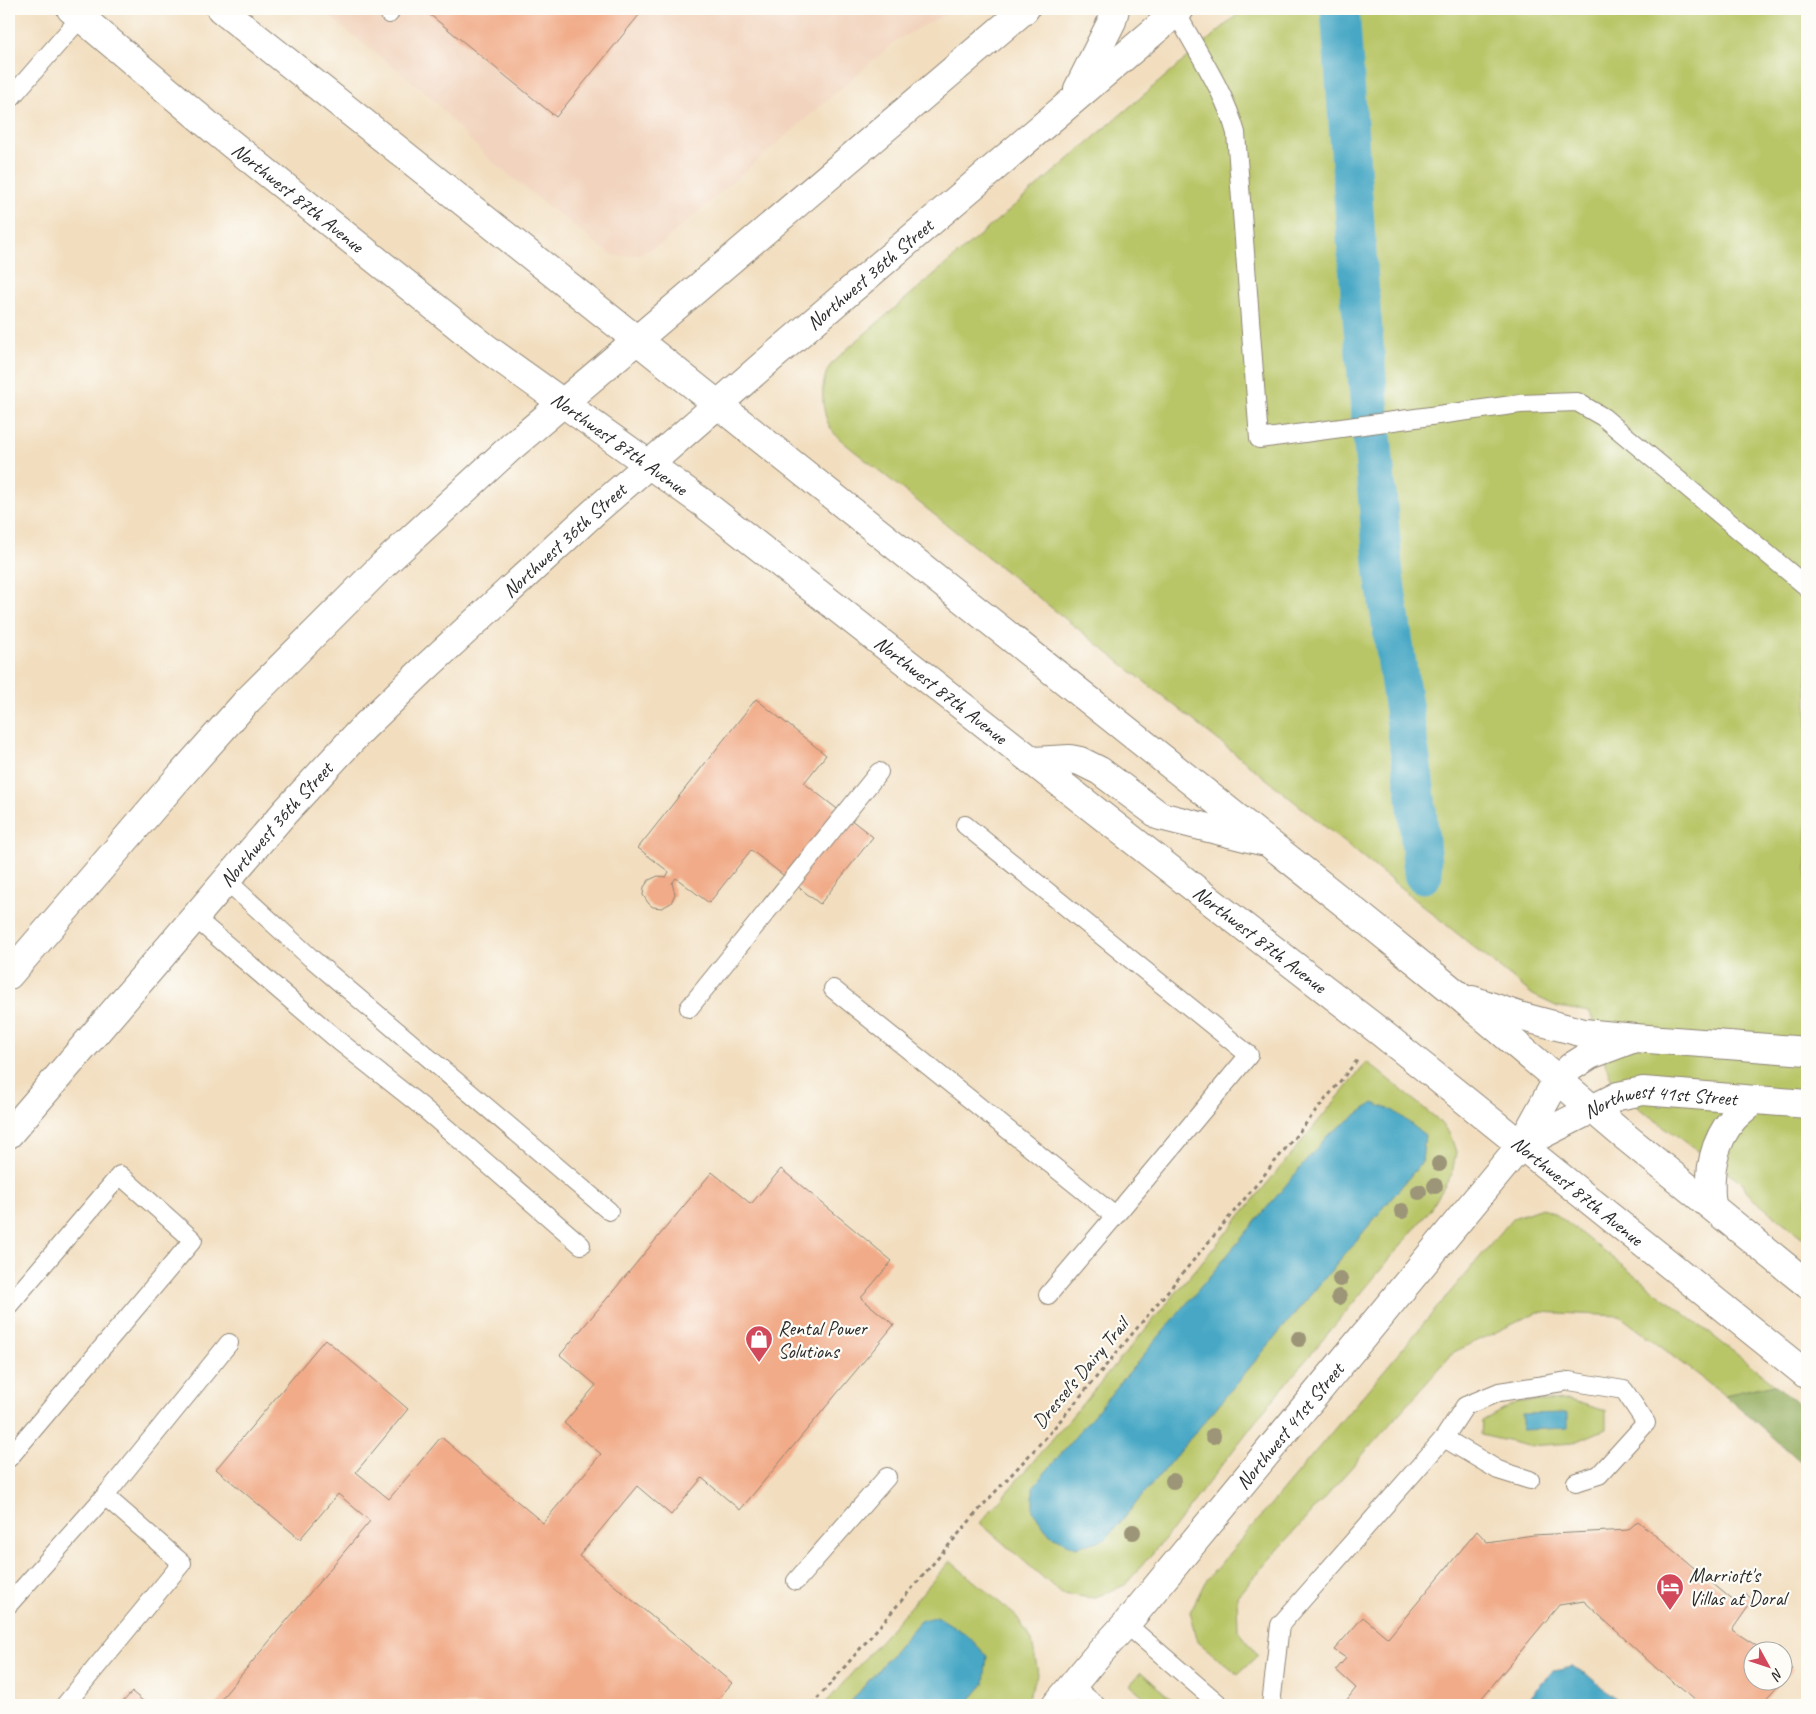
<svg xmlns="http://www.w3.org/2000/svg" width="1816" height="1714" font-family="Caveat,sans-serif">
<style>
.built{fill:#f2d4be}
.green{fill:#b9c667;stroke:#727849;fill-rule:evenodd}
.forest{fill:#92ab5c;stroke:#5e6b44}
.water{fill:#46a7c5;stroke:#386978}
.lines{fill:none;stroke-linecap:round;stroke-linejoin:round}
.canal{stroke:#46a7c5;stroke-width:39}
.building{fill:#f1ab88}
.lane-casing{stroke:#8e8475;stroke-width:20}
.street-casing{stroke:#8e8475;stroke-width:30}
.secondary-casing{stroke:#8e8475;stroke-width:30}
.primary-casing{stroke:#8e8475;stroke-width:30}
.path{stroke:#8e8475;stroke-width:3;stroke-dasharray:4 4;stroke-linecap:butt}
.lane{stroke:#fff;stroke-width:18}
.street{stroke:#fff;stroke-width:28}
.secondary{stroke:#fff;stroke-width:28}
.primary{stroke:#fff;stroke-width:28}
.tree{fill:#9c9578}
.labels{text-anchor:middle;stroke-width:4.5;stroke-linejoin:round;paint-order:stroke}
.street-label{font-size:20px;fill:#2b2b2b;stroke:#fdfcf7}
.poi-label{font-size:20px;fill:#2b2b2b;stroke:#fdfcf7;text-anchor:start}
</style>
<rect width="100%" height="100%" fill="#fdfcf7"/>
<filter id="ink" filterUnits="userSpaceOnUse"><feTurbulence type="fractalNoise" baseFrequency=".02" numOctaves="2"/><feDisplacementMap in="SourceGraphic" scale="10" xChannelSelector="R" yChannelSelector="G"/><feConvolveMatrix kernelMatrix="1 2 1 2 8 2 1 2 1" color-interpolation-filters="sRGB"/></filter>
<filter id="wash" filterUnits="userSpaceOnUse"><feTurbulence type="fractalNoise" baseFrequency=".0096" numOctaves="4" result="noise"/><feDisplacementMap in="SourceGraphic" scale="20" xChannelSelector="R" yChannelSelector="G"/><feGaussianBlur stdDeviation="1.12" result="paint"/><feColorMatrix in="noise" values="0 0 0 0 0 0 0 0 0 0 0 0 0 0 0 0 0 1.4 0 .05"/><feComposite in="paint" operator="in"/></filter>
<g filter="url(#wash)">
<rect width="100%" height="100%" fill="#f2debf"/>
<path class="built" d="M320 9H956L897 40 661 244 645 252 628 256H615L602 248 492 162 462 132 429 95Z"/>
<path class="green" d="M1244 9H1807V1241L1753 1199 1747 1192 1743 1183 1641 1110 1612 1080 1606 1066 1590 1012 1558 1007 1533 995 1243 760 843 442C839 438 835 435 832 430 821 415 819 382 830 366 835 359 842 354 847 349Z
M1367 1062 1436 1118 1450 1134 1456 1152 1452 1174 1430 1210 1258 1418 1169 1534 1125 1585 1093 1598 1062 1594 980 1523C1111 1372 1240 1217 1367 1062ZM1424 1135 1422 1162 1106 1539Z
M1542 1208 1557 1215 1775 1384 1725 1395 1620 1316 1538 1312 1454 1352 1237 1596 1238 1630 1258 1655 1238 1674 1198 1642 1190 1612 1205 1582 1513 1218Z
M1569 1400 1606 1411V1429L1573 1443 1528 1446 1481 1435 1482 1421 1517 1402Z
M950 1561 1017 1617 1032 1641 1038 1674 1027 1699 1022 1705H966L984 1684 920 1621 848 1705H824Z
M1141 1672 1178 1705H1154L1130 1685Z"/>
<path class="forest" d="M1775 1384 1807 1413V1467L1725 1395Z"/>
<path class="water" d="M1373 1103 1394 1111 1425 1135 1422 1162 1106 1539 1076 1547 1050 1535 1033 1511V1487L1327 1136Z
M1568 1413V1428L1522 1430V1414Z
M937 1616 966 1634 987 1656 984 1684 966 1705H848L920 1621Z
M1573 1667 1585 1673 1623 1705H1533L1527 1700 1553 1670Z"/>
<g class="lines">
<path class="canal" d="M1340 9 1360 295 1384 575 1415 787 1423 874"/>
</g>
<g id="blocks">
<path class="building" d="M423 9H644L556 117Z
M756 699 826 755 804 783 873 837 820 904 751 850 709 903 676 878 672 883 675 894 671 903 662 908 653 907 649 904 643 895 644 887 649 880 658 876 666 877 669 872 638 848Z
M781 1169 892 1261 861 1298 894 1325 740 1510 702 1478 671 1515 637 1486 579 1556 732 1683 713 1705H216L370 1521 338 1494 300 1539 216 1469 325 1339 408 1409 356 1472 389 1499 441 1437 543 1523 601 1454 564 1423 596 1385 560 1355 712 1172 751 1204Z
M1638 1521 1736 1603 1745 1593 1753 1600 1732 1630 1766 1652H1754V1682H1782L1761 1705H1701L1656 1668 1584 1601 1559 1605 1476 1705H1351L1346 1701 1356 1688 1336 1670 1346 1658 1334 1650 1363 1617 1388 1638 1477 1531 1487 1542 1533 1535 1628 1530Z
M1784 1663 1793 1669 1784 1679Z
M132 1692 148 1705H120Z"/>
</g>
</g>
<g filter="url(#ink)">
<use href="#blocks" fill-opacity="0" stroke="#8e8475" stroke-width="1"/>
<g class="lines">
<g class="lane-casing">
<path id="lane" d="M388 9 389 14
M1176 12C1197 52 1224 90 1236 133L1259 439 1520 404 1577 402 1603 417 1807 587
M9 100 81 17
M226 880 311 958 609 1211
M194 917 340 1042 421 1106 581 1245
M833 989 1115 1216 1249 1055 965 825
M689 1008 879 772
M1048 1295 1115 1216
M9 1305 120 1175 193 1240 9 1458
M1444 1438 1465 1406 1499 1392 1569 1381 1624 1390 1646 1423 1599 1475 1576 1482
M796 1581 887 1477
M9 1604 105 1496
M1126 1624 1220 1705
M1073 1686 1096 1705
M65 1705 182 1563 105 1496 229 1343
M1271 1705 1280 1625 1444 1438 1498 1470 1530 1480"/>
</g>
<g class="street-casing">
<g id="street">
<path d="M1521 1145 1557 1080 1571 1067 1590 1055 1635 1038 1807 1051"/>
<path id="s1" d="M1521 1145 1618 1096 1643 1091 1807 1104"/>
</g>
</g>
<g class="secondary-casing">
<g id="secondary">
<path id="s2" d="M71 9 219 134 486 348 703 503 1212 902 1379 1031 1807 1375"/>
<path d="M221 9 1368 922 1458 995 1622 1134 1807 1284"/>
<path d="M1033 761 1070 759 1080 761 1100 771 1160 816 1261 841"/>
<path d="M1472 1000 1519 1016 1584 1033 1635 1038"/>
<path d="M1712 1206C1708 1175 1712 1144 1733 1119 1739 1112 1746 1107 1753 1101"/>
<path id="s3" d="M1056 1705 1095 1658 1126 1624 1521 1145"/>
</g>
</g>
<g class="primary-casing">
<g id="primary">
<path d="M1078 89 1112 21 1115 9"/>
<path d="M9 975 175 782 248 700 383 565 510 448 1025 9"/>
<path id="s4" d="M9 1134 285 812 362 729 423 670 594 512 762 366 1180 9"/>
</g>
</g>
<path class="path" d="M812 1705 985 1503 1049 1434 1256 1185 1359 1058"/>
<use href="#lane" class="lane"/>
<use href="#street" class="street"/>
<use href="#secondary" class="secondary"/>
<use href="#primary" class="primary"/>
</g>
<g class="tree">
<circle cx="1439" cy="1164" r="8"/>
<circle cx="1435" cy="1186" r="8"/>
<circle cx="1419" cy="1192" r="8"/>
<circle cx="1402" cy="1211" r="8"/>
<circle cx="1340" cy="1279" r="8"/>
<circle cx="1339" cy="1297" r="8"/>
<circle cx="1299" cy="1339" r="8"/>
<circle cx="1213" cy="1436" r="8"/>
<circle cx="1173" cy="1481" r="8"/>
<circle cx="1133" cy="1532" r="8"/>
</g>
</g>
<defs>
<g id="shop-pin" transform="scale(1.4375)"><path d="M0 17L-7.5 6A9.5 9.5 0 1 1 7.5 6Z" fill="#d1495b" stroke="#fdfcf7"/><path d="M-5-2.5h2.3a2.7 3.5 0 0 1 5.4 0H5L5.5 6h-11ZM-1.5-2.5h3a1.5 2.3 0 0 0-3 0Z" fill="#fff"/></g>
<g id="hotel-pin" transform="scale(1.4375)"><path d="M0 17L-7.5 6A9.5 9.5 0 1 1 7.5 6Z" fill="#d1495b" stroke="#fdfcf7"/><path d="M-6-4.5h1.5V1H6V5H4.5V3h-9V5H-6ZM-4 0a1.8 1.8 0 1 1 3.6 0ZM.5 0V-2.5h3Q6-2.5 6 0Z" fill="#fff"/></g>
</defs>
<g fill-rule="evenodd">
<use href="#shop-pin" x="759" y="1339"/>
<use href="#hotel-pin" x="1670" y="1587"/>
</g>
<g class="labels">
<g class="street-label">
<text dy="7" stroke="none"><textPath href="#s2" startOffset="295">Northwest 87th Avenue</textPath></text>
<text dy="7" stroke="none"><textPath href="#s4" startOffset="1219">Northwest 36th Street</textPath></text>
<text dy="7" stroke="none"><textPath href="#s2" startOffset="700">Northwest 87th Avenue</textPath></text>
<text dy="7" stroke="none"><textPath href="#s4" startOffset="814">Northwest 36th Street</textPath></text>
<text dy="7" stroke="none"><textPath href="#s2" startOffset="1105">Northwest 87th Avenue</textPath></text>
<text dy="7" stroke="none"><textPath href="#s4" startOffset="409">Northwest 36th Street</textPath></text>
<text dy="7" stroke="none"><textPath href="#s2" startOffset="1510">Northwest 87th Avenue</textPath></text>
<text dy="7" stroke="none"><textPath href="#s1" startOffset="150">Northwest 41st Street</textPath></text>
<text dy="7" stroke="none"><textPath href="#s2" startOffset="1915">Northwest 87th Avenue</textPath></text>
<text transform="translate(1080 1373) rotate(-50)" y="7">Dressel's Dairy Trail</text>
<text dy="7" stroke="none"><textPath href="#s3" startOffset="364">Northwest 41st Street</textPath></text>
</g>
<g class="poi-label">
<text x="778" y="1335">Rental Power<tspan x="778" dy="23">Solutions</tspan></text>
<text x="1689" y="1582">Marriott's<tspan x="1689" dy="23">Villas at Doral</tspan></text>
</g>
</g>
<rect width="1816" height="1714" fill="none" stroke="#fdfcf7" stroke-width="30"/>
<g transform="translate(1768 1666) rotate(130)"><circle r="24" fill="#fdfcf7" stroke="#a9a8a5"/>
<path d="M0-4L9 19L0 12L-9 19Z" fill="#d1495b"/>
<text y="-8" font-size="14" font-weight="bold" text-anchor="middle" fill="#2b2b2b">N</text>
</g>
</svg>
